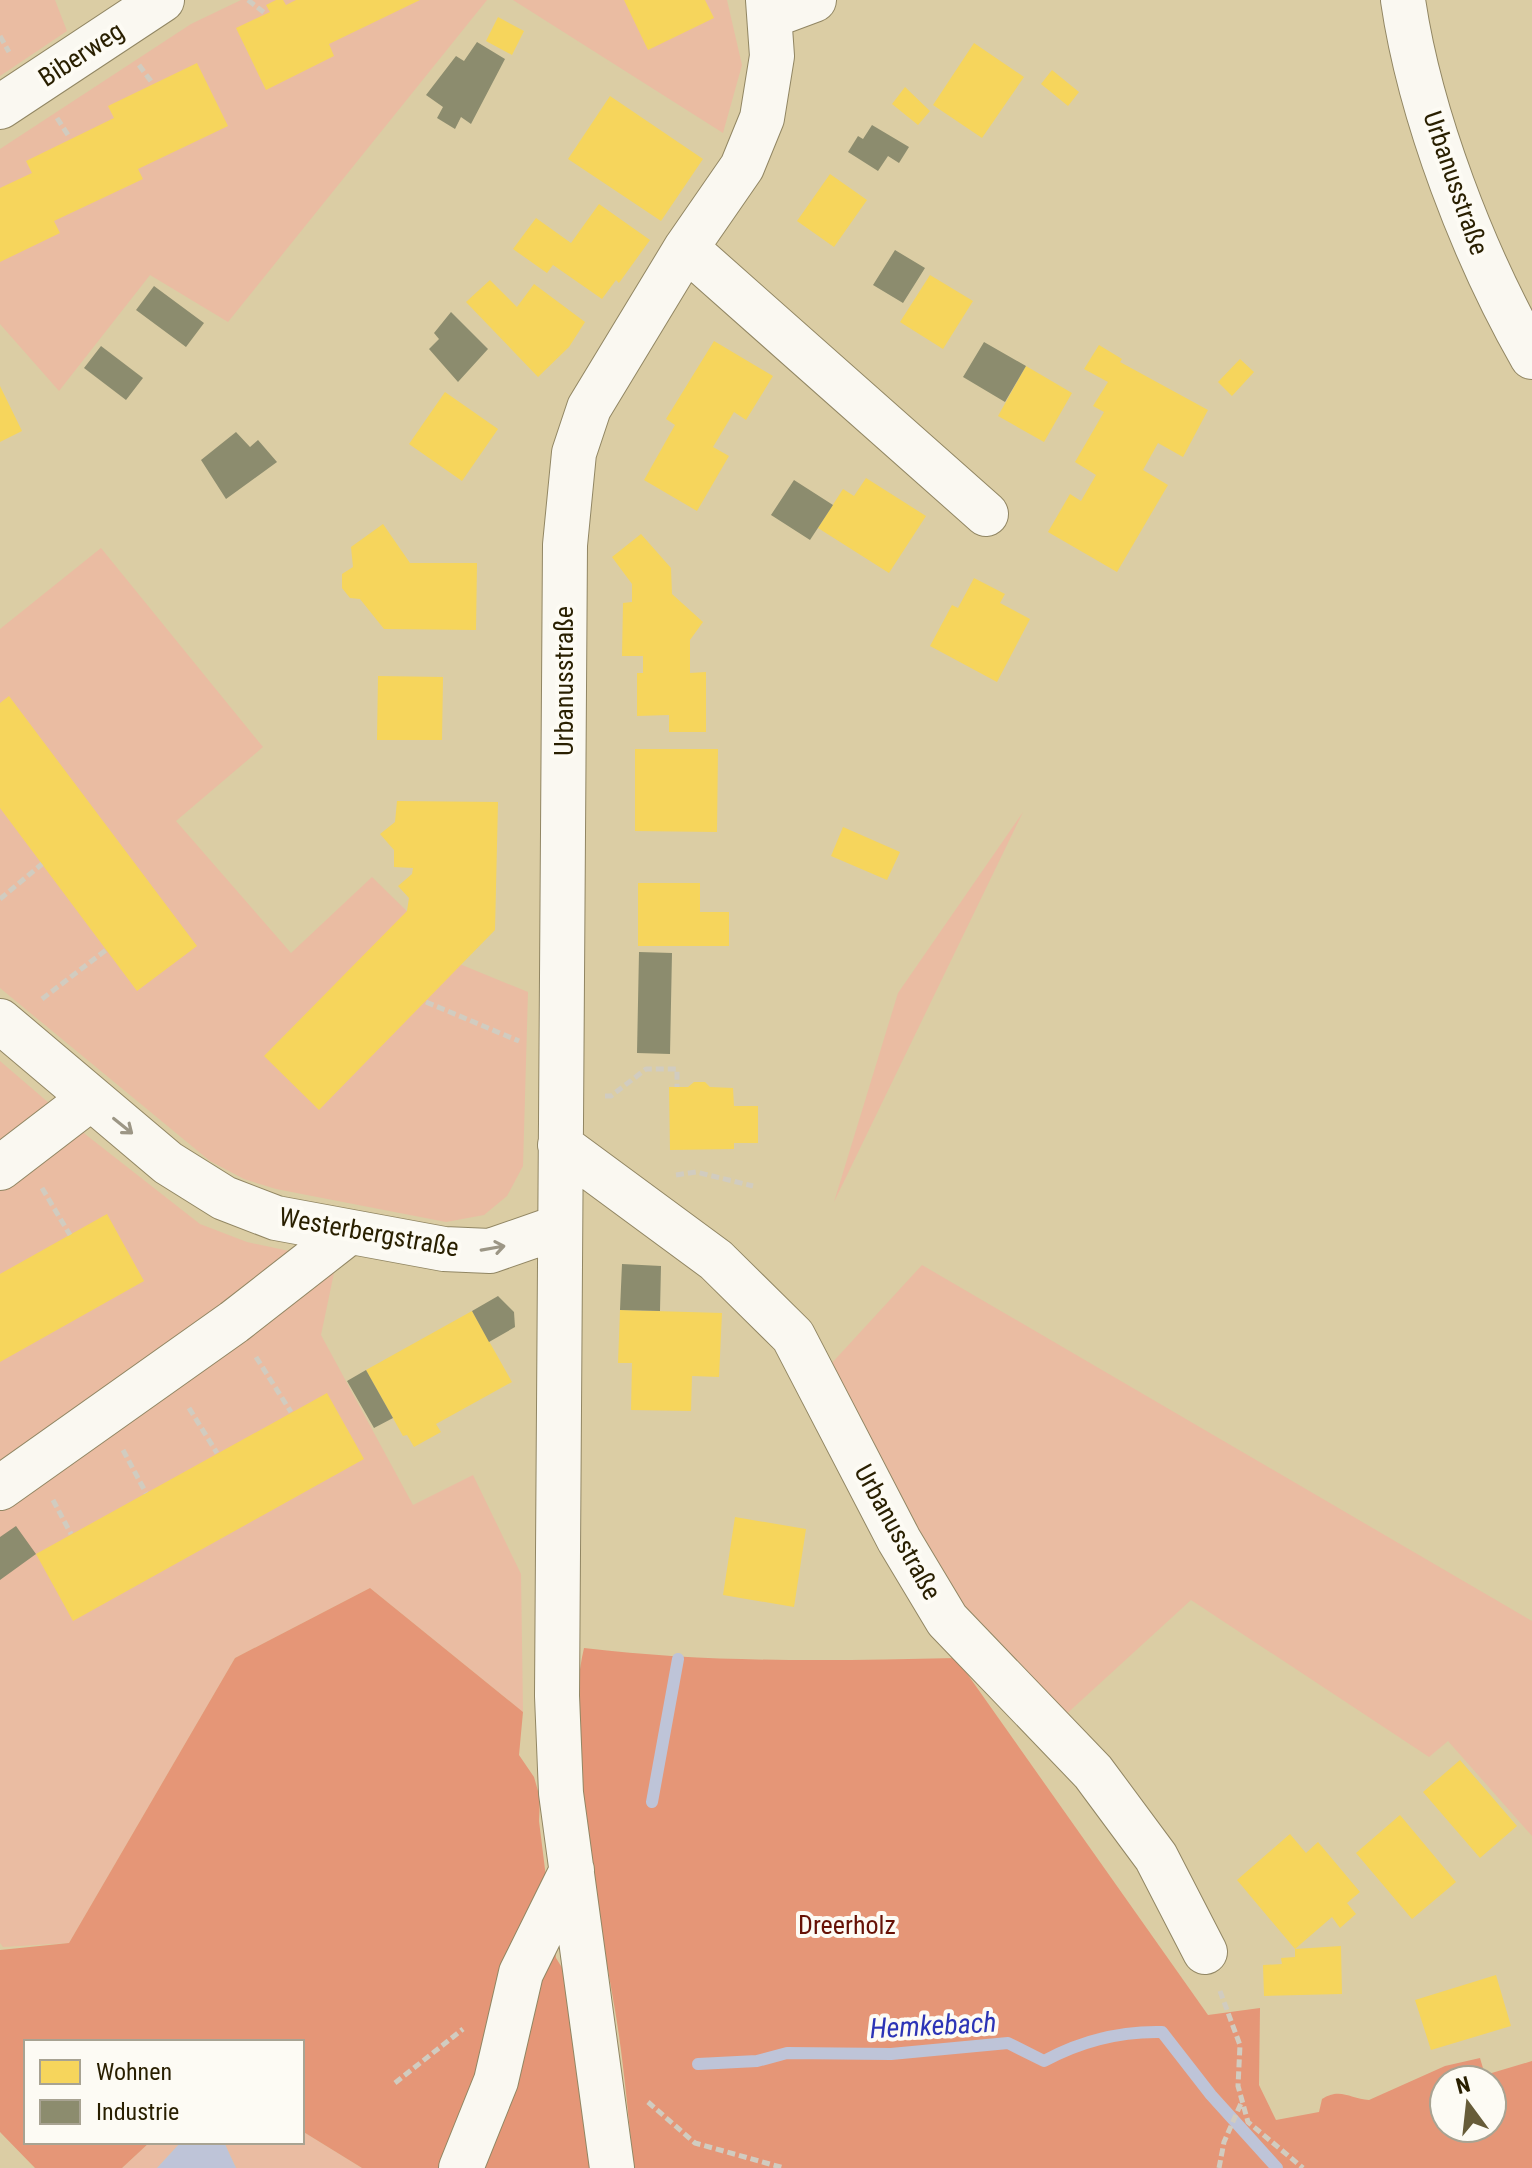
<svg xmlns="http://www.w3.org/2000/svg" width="1532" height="2168" font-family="'Roboto Condensed',sans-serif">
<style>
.green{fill:#eabca2}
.forest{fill:#e59677;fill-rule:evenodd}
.water{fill:#bec4d8}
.homes{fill:#f6d55c}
.industry{fill:#8c8c6e}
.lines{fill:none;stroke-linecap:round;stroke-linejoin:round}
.stream{stroke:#bec4d8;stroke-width:12}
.minor-casing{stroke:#918663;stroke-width:46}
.path{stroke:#d1ccc0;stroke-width:5;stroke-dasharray:8 4;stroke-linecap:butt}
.minor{stroke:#faf8f1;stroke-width:44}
.oneway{stroke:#9c9685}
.labels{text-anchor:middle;stroke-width:8;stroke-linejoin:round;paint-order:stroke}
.street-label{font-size:26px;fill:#291f00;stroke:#fdfbf4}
.park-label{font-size:26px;fill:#661105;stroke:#fdfbf4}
.water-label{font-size:28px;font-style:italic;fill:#2c34b6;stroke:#fdfbf4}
</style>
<rect width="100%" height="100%" fill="#dbcda4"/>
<path class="green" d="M0 0H55L67 31 0 76Z
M241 0H487L228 322 150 275 59 391 0 324V149L191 24Z
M513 0H727L742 65 723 133Z
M101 548 263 747 176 821 291 953 372 877 462 965 528 992 523 1166 507 1196 484 1215 446 1222 276 1189 244 1179 210 1161 0 988V629Z
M1023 812 834 1202 898 993Z
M0 1061 85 1134 200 1224 247 1242 294 1252 335 1268 321 1335 413 1505 473 1475 521 1574 523 1712 370 1588 235 1658 69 1943 3 1947 0 1943Z
M922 1265 1532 1621V1836L1448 1741 1429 1757 1191 1600 1061 1719 949 1593 830 1365Z
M302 2131 362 2168H236L224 2142H302Z
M150 2142H181L157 2168H122Z"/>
<path class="forest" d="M370 1588 523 1712 519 1755 534 1777 540 1798 539 1821 556 1958 566 1974 590 2168H362L302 2131V2042H26V2142H150L122 2168H35L0 2132V1950L69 1943 235 1658Z
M584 1648C710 1663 830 1661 956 1658L1208 2015 1260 2008 1259 2085 1276 2120 1319 2112 1322 2099C1340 2087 1351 2099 1369 2100L1445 2066 1480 2058 1485 2075 1532 2061V2168H634C628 2116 624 2063 615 2010 598 1905 560 1751 584 1648ZM1444 2080H1492V2128H1444Z"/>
<path class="water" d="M181 2142H224L236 2168H157Z"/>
<path class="homes" d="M276 0H283L286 5 296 0H420L329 44 334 56 266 90 236 28 270 12 266 5Z
M624 0H705L714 18 648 50Z
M498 17 524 31 512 55 486 41Z
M974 43 1024 77 982 138 933 105Z
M197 63 228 126 138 169 143 179 54 221 60 233 0 262V188L32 173 26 161 114 118 108 106Z
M1052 70 1079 92 1068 106 1041 84Z
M905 87 930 111 918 125 892 104Z
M610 96 703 159 661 221 568 159Z
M830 174 867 200 834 247 797 221Z
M599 204 650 240 619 283 616 280 602 299 553 265 547 273 513 249 536 218 571 243Z
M930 275 973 301 943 349 900 322Z
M490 280 517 307 534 284 585 322 569 347 538 377 466 302Z
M714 341 773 376 746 420 734 412 713 447 729 456 697 511 644 480 675 425 666 419Z
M1099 345 1122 359 1120 362 1208 410 1183 457 1158 443 1143 470 1168 485 1117 572 1048 532 1070 494 1081 501 1096 475 1075 462 1104 412 1093 406 1108 382 1084 369Z
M1240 359 1254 372 1232 396 1218 382Z
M1026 366 1072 393 1044 442 998 416Z
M0 386 22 431 0 442Z
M445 392 498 429 462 481 409 444Z
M866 478 926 516 889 573 818 528 843 489 854 496Z
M383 524 410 563H477L476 630 384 629 360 599 350 598 342 588V574L353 567 351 547Z
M641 534 671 568 672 594 703 622 690 640V673L706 672V732H669V715L637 716V673H643V656H622L623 603 632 602V584L612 557Z
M974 578 1005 594 1000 603 1030 619 997 682 930 646 952 605 958 608Z
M378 676 443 677 442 740H377Z
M9 696 197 946 137 991 0 808V703Z
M635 749H718L717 832 635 831Z
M397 801 498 802 495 930 319 1110 264 1056 407 911 409 898 398 886 412 874 413 868 394 867V850L380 834 395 822Z
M843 827 900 852 887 880 831 856Z
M638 883H700V912H729V946H638Z
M694 1082H705L710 1087 733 1088 734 1106H758V1143H734V1149L670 1150 669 1087H688Z
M107 1214 144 1281 0 1362V1274Z
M620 1310 722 1313 719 1377 692 1376 691 1411 631 1410 632 1363H618Z
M472 1311 512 1382 436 1424 441 1432 414 1447 407 1435 403 1436 366 1370Z
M327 1393 364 1459 73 1621 36 1554Z
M735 1517 806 1529 794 1607 723 1595Z
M1460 1760 1517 1826 1480 1858 1423 1792Z
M1400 1815 1456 1882 1412 1919 1356 1853Z
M1290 1834 1306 1853 1318 1842 1360 1892 1347 1903 1356 1914 1340 1928 1332 1917 1295 1949 1237 1880Z
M1341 1946 1342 1994 1264 1996 1263 1965 1282 1964 1281 1958 1295 1957V1949Z
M1496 1975 1511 2026 1431 2050 1415 2000Z"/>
<path class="industry" d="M477 42 505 59 471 124 461 117 455 129 437 118 443 107 426 95 456 56 464 61Z
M872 125 909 147 899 163 888 156 878 171 848 152 858 136 863 139Z
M895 250 925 268 903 303 873 285Z
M154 286 204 323 186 347 136 310Z
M451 312 488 349 458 382 429 349 439 339 434 333Z
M984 342 1026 366 1005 402 963 377Z
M101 346 143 378 126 400 84 368Z
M236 432 250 447 258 440 277 462 226 499 201 460Z
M794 480 833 505 810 540 771 515Z
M639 952 672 953 670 1054 637 1053Z
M622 1264 661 1266 660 1311 620 1310Z
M498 1296 514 1312 515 1327 489 1342 472 1311Z
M366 1370 393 1418 374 1428 347 1381Z
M16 1526 36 1554 0 1580V1537Z"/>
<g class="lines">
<path class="stream" d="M652 1802 678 1659
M698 2064 757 2061 787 2053 891 2054 1008 2043 1044 2061C1081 2041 1120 2031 1162 2032L1211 2095 1277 2168"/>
<g class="minor-casing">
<path id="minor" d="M1403 0C1420 116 1474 256 1532 357
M771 16 814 0
M0 107 162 0
M686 248 986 514
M0 1021 168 1163 224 1198 276 1218 444 1249 490 1251 559 1227
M560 1145 716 1260 793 1336 899 1540 947 1620 1093 1772 1156 1857 1205 1952
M0 1168 90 1099
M0 1488 234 1322 348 1233
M461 2168 496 2081 521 1973 572 1870
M612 2168 561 1793 557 1696 565 545 574 453 589 408 686 248 742 167 762 118 772 56 768 0"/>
</g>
<path class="path" d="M248 0 266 14
M0 36 9 52
M139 65 153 84
M57 118 70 138
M0 899 42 864
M42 999 106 950
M426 1002 519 1041
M605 1096H611L646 1069H677V1087
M676 1175 696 1172 753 1186
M42 1188 70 1235
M256 1357 291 1412
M189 1408 217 1453
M123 1450 146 1493
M53 1500 71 1534
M1220 1991 1240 2045 1238 2086 1248 2122 1303 2168
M395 2083 463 2029
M648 2102 695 2143 784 2168
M1219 2168 1224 2142 1242 2101"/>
<use href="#minor" class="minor"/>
</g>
<defs><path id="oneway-shaft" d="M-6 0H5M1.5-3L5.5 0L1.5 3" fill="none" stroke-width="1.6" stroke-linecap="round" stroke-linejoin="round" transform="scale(2)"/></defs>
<g class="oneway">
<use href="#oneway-shaft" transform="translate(123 1126) rotate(39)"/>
<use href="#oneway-shaft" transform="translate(493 1248) rotate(-10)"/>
</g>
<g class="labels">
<g class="street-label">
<text transform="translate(81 54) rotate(-33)" y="9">Biberweg</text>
<text transform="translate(1456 183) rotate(71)" y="9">Urbanusstraße</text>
<text transform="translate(564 681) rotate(-90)" y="9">Urbanusstraße</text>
<text transform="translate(369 1232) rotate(10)" y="9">Westerbergstraße</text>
<text transform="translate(898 1532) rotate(61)" y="9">Urbanusstraße</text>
</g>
<g class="park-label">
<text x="847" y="1934">Dreerholz</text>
</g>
<g class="water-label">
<text transform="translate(933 2025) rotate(-3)" y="10">Hemkebach</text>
</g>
</g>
<rect x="24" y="2040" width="280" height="104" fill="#fdfbf4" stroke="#a8a392" stroke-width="2"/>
<rect x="40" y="2060" width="40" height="24" fill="#f6d55c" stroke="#a8a392" stroke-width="2"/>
<text x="96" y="2080" font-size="24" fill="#291f00">Wohnen</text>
<rect x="40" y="2100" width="40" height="24" fill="#8c8c6e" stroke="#a8a392" stroke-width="2"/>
<text x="96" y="2120" font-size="24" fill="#291f00">Industrie</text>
<g transform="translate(1468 2104) rotate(345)"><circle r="38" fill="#fdfbf4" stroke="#a8a392" stroke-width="2"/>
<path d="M0-6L14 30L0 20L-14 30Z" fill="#675c39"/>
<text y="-12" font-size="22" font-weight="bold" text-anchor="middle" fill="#291f00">N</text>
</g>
</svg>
